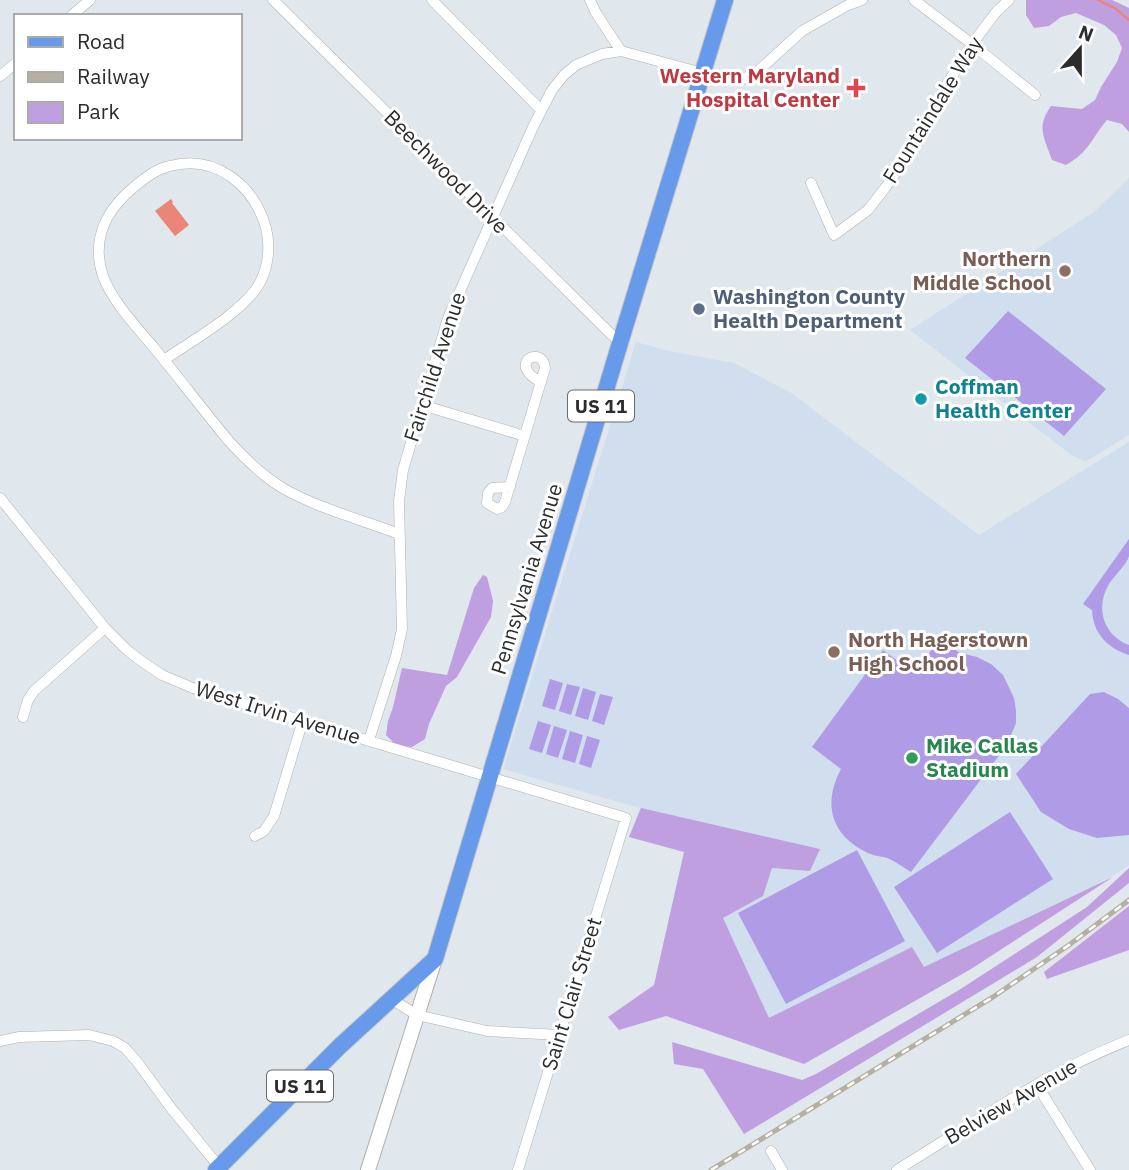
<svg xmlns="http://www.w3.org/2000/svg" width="1129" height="1170" font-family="'IBM Plex Sans',sans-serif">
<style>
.education{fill:#d0deee}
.green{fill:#c09fe1}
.pitch{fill:#b09be7}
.water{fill:#ea8578}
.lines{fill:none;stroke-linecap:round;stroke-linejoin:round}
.stream{stroke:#ea8578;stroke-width:2.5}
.street-casing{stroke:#b4b0a9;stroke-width:11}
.secondary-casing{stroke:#b4b0a9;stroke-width:16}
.primary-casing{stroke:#c4c4c4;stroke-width:18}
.street{stroke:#fff;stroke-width:10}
.secondary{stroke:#fff;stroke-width:14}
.primary{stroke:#679aeb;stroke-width:16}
.rail-casing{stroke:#b5b0a2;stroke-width:5}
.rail{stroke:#fff;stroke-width:2.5;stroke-dasharray:8;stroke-linecap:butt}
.health-dot{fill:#e0444e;stroke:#fff;stroke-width:2.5}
.education-dot{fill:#8d6e63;stroke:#fff;stroke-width:2.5}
.service-dot{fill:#5c6f8a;stroke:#fff;stroke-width:2.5}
.culture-dot{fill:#0f9aa8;stroke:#fff;stroke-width:2.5}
.leisure-dot{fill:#2e9e5b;stroke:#fff;stroke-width:2.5}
.labels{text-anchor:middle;stroke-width:6;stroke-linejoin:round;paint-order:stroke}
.shield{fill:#fff;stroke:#6b6b6b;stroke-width:2}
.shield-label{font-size:19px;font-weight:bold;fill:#2c2c2c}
.health-label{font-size:21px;font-weight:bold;fill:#be3a42;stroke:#fff;text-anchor:end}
.street-label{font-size:21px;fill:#2c2c2c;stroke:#fff}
.education-label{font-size:21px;font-weight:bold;fill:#785e54;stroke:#fff;text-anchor:end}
.service-label{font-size:21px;font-weight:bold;fill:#4e5e75;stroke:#fff;text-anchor:start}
.culture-label{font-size:21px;font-weight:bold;fill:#0d838f;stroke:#fff;text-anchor:start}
.leisure-label{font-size:21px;font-weight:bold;fill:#27864d;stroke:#fff;text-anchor:start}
</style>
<rect width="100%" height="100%" fill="#e0e7ed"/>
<path class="education" d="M1129 178V435L1085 462 1070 454 910 330 1094 212Z
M636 342 669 351 734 363 791 393 979 535 1129 442V865L971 969 804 1064 654 985 684 852 629 837 640 808 503 769Z"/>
<path class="green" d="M1026 0H1112L1129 8V132L1122 124 1107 120C1091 139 1089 152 1066 165L1052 160C1044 137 1036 127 1051 106L1082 109 1095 100 1101 87 1117 62 1122 48 1116 35 1104 25 1076 13 1061 17 1049 26 1034 28 1026 15Z
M483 575 487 577 493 601 491 617 457 677 446 686 429 724 425 739 412 747 397 746 386 735 388 721 393 707 402 668 447 675 474 588Z
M641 808 820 849 810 871 772 868 763 896 723 918 769 1018 912 947 924 967 1113 877 971 969 804 1064 666 1016 619 1030 608 1017 654 985 684 852 629 837Z
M1129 868V883L1037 957 744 1134 703 1069 674 1064 672 1042 802 1080 816 1074 959 990 1087 907Z
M1129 906V950L1047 979 1044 972Z"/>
<path class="pitch" d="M1008 311 1106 389 1064 436 965 358Z
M1129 539C1129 544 1129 552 1129 556 1127 564 1114 576 1109 584 1095 607 1103 635 1129 645V655C1107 648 1093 633 1092 610L1083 604Z
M940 639 960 653 977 657 991 664 1003 675 1014 698 1016 711V723L1007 745 911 872C904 868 895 861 887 858 880 856 873 856 866 852 830 834 823 803 841 769L812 747 883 650 914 673Z
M550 679 563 683 555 710 542 706Z
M567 684 580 687 571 715 559 711Z
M583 688 596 692 588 720 575 716Z
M1104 692 1118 699 1129 708V835L1097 838 1069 829 1041 812 1016 774 1090 694Z
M600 694 613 697 604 725 592 721Z
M538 721 551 725 542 753 529 749Z
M554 726 567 730 558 758 546 754Z
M570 731 583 735 575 763 562 759Z
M587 736 600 740 591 768 579 764Z
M1010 812 1053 879 937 953 894 887Z
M857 850 905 941 786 1004 738 913Z"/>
<path class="water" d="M171 199 173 202 172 203 189 225 175 236 155 211Z"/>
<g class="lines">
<path class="stream" d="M1098 0 1116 9 1129 20"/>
<g class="street-casing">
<path id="street" d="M273 0 620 343
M432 0 541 110
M590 0 596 13 621 51 725 79H743L757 72 802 31 848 5 862 0
M914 0 972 44 1035 95
M71 16 90 0
M0 76 16 63
M811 183 834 235 868 210 885 188 925 131 943 91 972 44 997 11 1009 0
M164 360C193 340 236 316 256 289 268 272 271 248 266 228 254 185 215 154 170 166 156 169 145 178 134 187 106 210 91 240 103 276 113 303 137 327 155 349 180 379 203 410 228 440 245 459 263 477 286 490 321 509 362 520 399 534
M422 405 525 436
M510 487 492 488 488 493 487 503 497 509 502 507 505 502 545 368C543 349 520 357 527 370 529 376 536 379 541 382
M0 498 105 628 127 650 144 663 162 675 193 688 626 818 518 1170
M23 717 28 700 34 691 105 628
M369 740 396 656 402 629 399 501 403 470 448 318 533 127 552 90 564 75 576 65 602 54 621 51
M255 836 264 831 274 816 303 720
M391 999 417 1015 487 1031 560 1035
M0 1041 19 1037 89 1035 113 1041 125 1048 138 1063 171 1108 221 1169
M1037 1085 1090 1170
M771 1151 782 1170
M897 1170C972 1124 1047 1072 1129 1040"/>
</g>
<g class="secondary-casing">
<path id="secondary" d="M368 1170 435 959"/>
</g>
<g class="primary-casing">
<path id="primary" d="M216 1170 340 1046 435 959 620 343 725 0"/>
</g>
<use href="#street" class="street"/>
<use href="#secondary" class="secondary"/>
<use href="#primary" class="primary"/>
<g class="rail-casing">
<path id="rail" d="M711 1170 993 997 1069 945 1129 900"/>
</g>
<use href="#rail" class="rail"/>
</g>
<path class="health-dot" d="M852.5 77.5h7v7h7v7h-7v7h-7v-7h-7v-7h7z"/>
<g class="education-dot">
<circle cx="1065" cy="271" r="7"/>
<circle cx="834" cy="652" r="7"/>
</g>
<circle class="service-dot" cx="699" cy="309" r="7"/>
<circle class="culture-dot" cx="921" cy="399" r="7"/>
<circle class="leisure-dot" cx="912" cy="758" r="7"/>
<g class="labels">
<g class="shield">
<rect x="568" y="390.5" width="66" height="31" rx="5"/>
<rect x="267" y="1070.5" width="66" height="31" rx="5"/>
</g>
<g class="shield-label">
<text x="601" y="413">US 11</text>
<text x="300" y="1093">US 11</text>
</g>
<g class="health-label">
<text x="840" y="83">Western Maryland<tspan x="840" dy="24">Hospital Center</tspan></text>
</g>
<g class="street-label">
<text transform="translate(933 110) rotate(-58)" y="7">Fountaindale Way</text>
<text transform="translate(446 172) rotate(45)" y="7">Beechwood Drive</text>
<text transform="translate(435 367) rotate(-72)" y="7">Fairchild Avenue</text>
<text transform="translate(527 579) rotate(-73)" y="7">Pennsylvania Avenue</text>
<text transform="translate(278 713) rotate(17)" y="7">West Irvin Avenue</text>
<text transform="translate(572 994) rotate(-73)" y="7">Saint Clair Street</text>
<text transform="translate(1011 1102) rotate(-30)" y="7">Belview Avenue</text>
</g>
<g class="education-label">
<text x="1051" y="266">Northern<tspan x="1051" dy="24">Middle School</tspan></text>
<text x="848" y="647" text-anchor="start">North Hagerstown<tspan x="848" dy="24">High School</tspan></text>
</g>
<g class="service-label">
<text x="713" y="304">Washington County<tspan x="713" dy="24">Health Department</tspan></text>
</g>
<g class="culture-label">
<text x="935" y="394">Coffman<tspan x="935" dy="24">Health Center</tspan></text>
</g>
<g class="leisure-label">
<text x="926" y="753">Mike Callas<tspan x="926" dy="24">Stadium</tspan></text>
</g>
</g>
<rect x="14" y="14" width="228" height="126" fill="#ffffff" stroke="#ababab" stroke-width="2"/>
<rect x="28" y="37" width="35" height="10" fill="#679aeb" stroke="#ababab" stroke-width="2"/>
<text x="77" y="49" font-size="21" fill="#2c2c2c">Road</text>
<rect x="28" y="72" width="35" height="10" fill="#b5b0a2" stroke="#ababab" stroke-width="2"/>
<text x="77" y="84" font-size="21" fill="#2c2c2c">Railway</text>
<rect x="28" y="102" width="35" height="21" fill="#c09fe1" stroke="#ababab" stroke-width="2"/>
<text x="77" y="119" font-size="21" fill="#2c2c2c">Park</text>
<g transform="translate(1080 49) rotate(21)" stroke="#ffffff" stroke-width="5" paint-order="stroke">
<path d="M0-5L12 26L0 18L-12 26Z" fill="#2c2c2c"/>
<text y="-10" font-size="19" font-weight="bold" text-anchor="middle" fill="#2c2c2c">N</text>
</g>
</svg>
